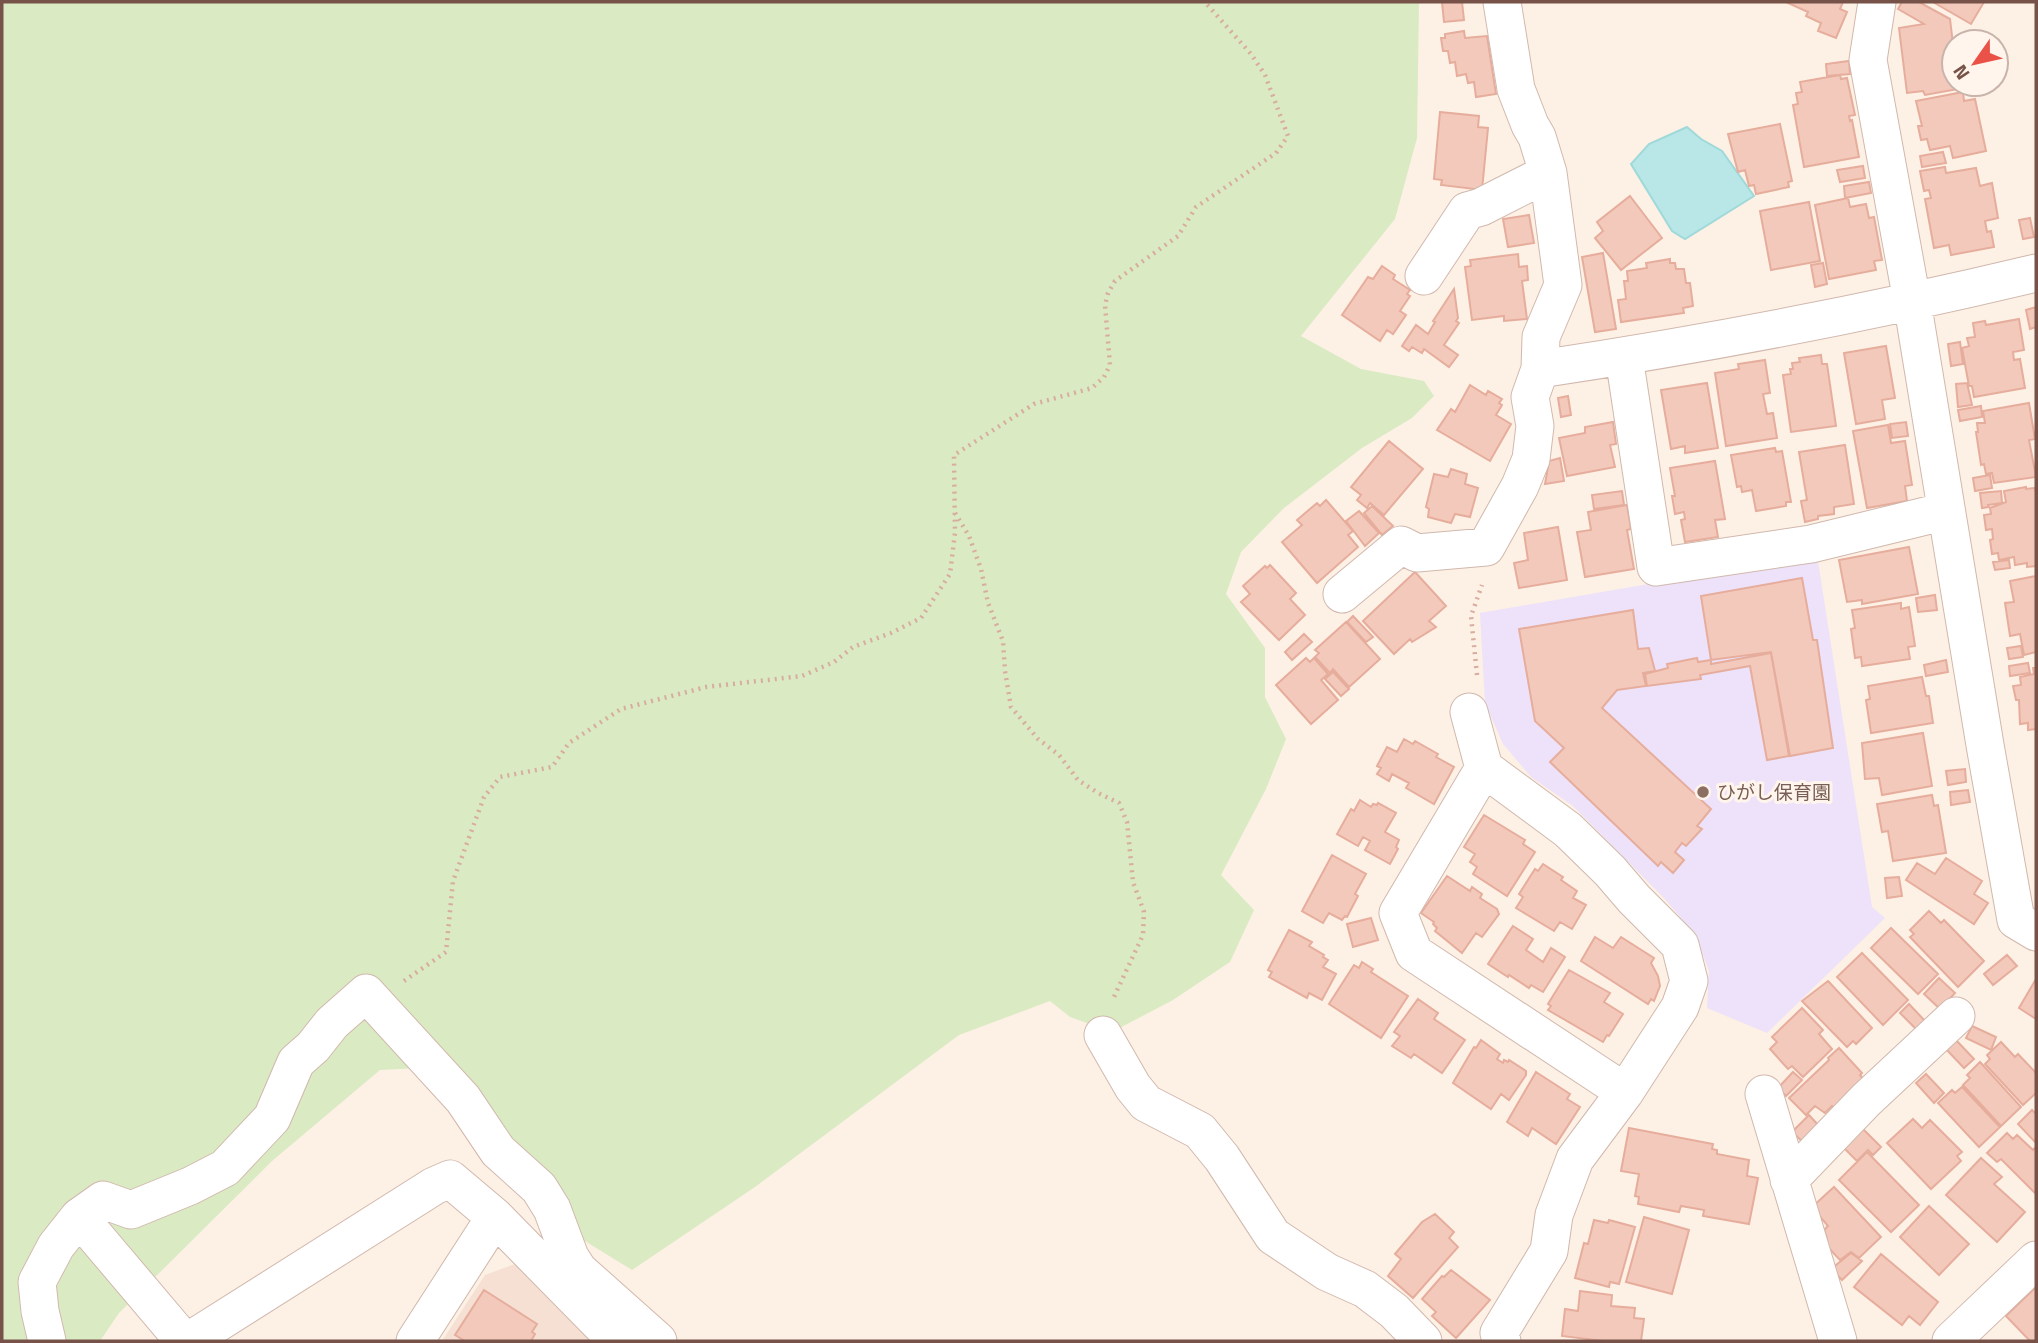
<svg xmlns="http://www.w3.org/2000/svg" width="2038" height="1343" font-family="'Titillium Web','Noto Sans JP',sans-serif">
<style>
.residential{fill:#f5e0d3}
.education{fill:#ede2f9}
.green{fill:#daebc3}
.water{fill:#b9e7e7;stroke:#9fd9d9;stroke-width:2}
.building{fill:#f3c9bc;stroke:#e6ad9c;stroke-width:2}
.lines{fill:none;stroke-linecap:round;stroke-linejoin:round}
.minor-casing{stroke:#d1b8ad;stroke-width:39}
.path{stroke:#d8ac9f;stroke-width:4.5;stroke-dasharray:2 5;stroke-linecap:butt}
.minor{stroke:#fff;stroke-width:37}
.education-dot{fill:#8d6e63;stroke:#fff5ec;stroke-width:2.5}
.labels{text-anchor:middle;stroke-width:6;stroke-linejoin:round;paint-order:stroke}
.education-label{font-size:19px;fill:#785e54;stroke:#fff5ec;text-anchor:start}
</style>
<rect width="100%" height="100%" fill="#fdf0e5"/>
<path class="residential" d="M515 1264 595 1341H442L485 1275Z"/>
<path class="education" d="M1817 555 1872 907 1885 918 1767 1033 1707 1008 1709 971 1696 936 1664 898 1573 806 1531 777 1503 744 1485 703 1480 613Z"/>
<path class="green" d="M2 2H1419L1417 138 1395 219 1301 336 1361 369 1424 381 1434 396 1412 418 1362 448 1284 508 1241 552 1226 594 1265 648V697L1286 739 1266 789 1221 875 1254 910 1230 962 1173 1000 1112 1032 1070 1017 1050 1001 959 1035 755 1187 632 1270 528 1206 468 1106 439 1067 380 1070 272 1161 119 1313 100 1341H2Z"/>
<path class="water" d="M1687 127 1701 139 1722 151 1754 196 1685 239 1672 231 1631 164 1649 144Z"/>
<path class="building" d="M1442 2H1462L1464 20 1444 22Z
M1786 2H1843L1840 9 1847 12 1836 38 1818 31 1821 23 1806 16 1808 12Z
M1902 2H1919L1950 19 1954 53V84L1980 85 1925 95 1923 91 1907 93 1899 28 1924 24 1898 9Z
M1933 2H1984L1971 24Z
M1464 31 1465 38 1487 36 1496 94 1476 97 1474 82 1468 83 1466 74 1457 76 1455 62 1450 63 1448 51H1443L1441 38H1445V34Z
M1849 61 1850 74 1827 76 1826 64Z
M1840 75 1841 79 1847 78 1855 115 1849 116 1850 121 1852 120 1859 157 1804 167 1793 105 1798 104 1796 93 1802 92 1800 82Z
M1963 92 1964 101 1975 99 1986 151 1953 158 1950 146 1930 150 1927 139 1921 140 1918 126H1922L1916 101Z
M1440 112 1479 116 1478 127 1488 128 1482 190 1441 185 1442 180 1434 179Z
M1780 124 1792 181 1788 182 1789 187 1756 194 1754 185 1749 186 1745 170 1738 172 1728 134Z
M1943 152 1946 163 1922 167 1920 156Z
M1863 166 1865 178 1840 182 1837 170Z
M1945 167 1946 173 1976 168 1980 186 1992 183 1998 218 1985 221 1987 232 1991 231 1994 247 1951 255 1949 245 1934 248 1925 199 1931 198 1929 190 1924 191 1920 171Z
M1869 182 1871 193 1845 198 1844 186Z
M1630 196 1662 238 1621 270 1595 238 1603 231 1597 222Z
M1848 198 1850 207 1866 204 1869 218 1874 217 1882 260 1874 261 1876 270 1829 279 1815 205Z
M1809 202 1820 261 1771 270 1760 211Z
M1529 215 1534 243 1508 247 1503 219Z
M2030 218 2034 237 2023 239 2019 220Z
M1603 253 1616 329 1595 332 1582 257Z
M1518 254 1519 267 1527 266 1528 280 1522 281 1527 319 1504 321V316L1472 320 1465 267 1471 266 1470 260Z
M1670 259V263H1675L1676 269H1684L1686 283H1690L1693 306 1683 308 1684 313 1621 322 1618 300 1626 299 1624 281H1628L1627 271 1647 268 1646 263Z
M1823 263 1827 284 1815 287 1811 265Z
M1382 266 1395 275 1393 279 1410 290 1407 294 1410 296 1400 311 1406 315 1393 334 1387 330 1380 341 1342 315 1368 277 1373 279Z
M1454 289 1458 318 1456 321 1459 323 1444 345 1458 355 1449 367 1424 349 1422 353 1412 347 1409 351 1402 346 1416 325 1428 334 1435 322 1433 321Z
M2036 307V327L2030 329 2026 310Z
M2019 319 2024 350 2013 352 2014 360 2020 359 2025 388 1974 397 1972 386H1969L1962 348 1969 346 1967 338 1975 337 1973 323 1985 321 1986 325Z
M1960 342 1963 364 1951 366 1948 344Z
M1886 346 1895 398 1882 400 1885 419 1856 424 1844 353Z
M1821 355 1822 364H1827L1836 426 1791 432 1783 375 1791 374 1790 369H1793L1792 363 1800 362 1799 358Z
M1765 360 1770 393 1763 394 1767 414 1773 413 1777 438 1726 446 1715 373 1739 369 1738 364Z
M1707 383 1718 448 1685 453V446L1671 449 1661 390Z
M1967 383 1972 405 1958 407 1956 384Z
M1470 385 1486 395 1488 391 1502 399 1499 403 1502 405 1496 415 1511 424 1490 461 1437 430 1451 409 1455 412Z
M1568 396 1571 415 1561 417 1558 398Z
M2029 403 2035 439 2029 440 2036 477 1994 483 1992 473 1986 474 1984 464 1981 465 1976 432H1978L1977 423H1985L1983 411Z
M1981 406 1982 417 1960 421 1958 410Z
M1613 422 1616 444 1610 445 1615 467 1567 476 1559 438 1585 433V427Z
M1906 422 1908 436 1892 438 1890 424Z
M1888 425 1891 443 1905 441 1912 485 1905 486 1907 501 1867 508 1853 431Z
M1389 441 1423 469 1384 515 1370 503 1367 508 1357 500 1361 495 1351 487Z
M1845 445 1854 504 1834 507V514L1818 516V519L1805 522 1801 501 1807 500 1799 452Z
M1775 448 1776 452 1782 451 1791 502H1786V506L1756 511 1752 490 1742 492 1741 486 1737 487 1731 455Z
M1560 458 1564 481 1545 484 1549 461Z
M1715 461 1725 519 1715 520 1718 537 1685 542 1681 520 1685 519 1684 512 1675 514 1672 496H1675L1670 468Z
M1451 469 1467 474 1465 484 1478 488 1470 517 1455 514 1451 523 1428 517 1429 509 1426 507 1434 474 1448 477Z
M1990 475 1992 488 1975 491 1973 478Z
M2026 487V489L2035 488 2036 493V566L2027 567V563L2015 565 2014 557 1999 560 1998 553 1992 554 1990 540 1993 539 1992 529 1986 530 1984 515 1991 514 1990 508 2006 502 2004 491Z
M1622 491 1624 505 1594 509 1592 495Z
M2001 491 2002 503 1988 505 1989 507 1982 508 1980 493Z
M1326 500 1353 531 1348 535 1358 547 1317 583 1282 542 1302 525 1297 520 1317 503 1320 506Z
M1627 505 1631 529 1627 530 1634 569 1585 577 1577 532 1591 530 1588 512Z
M1372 506 1393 526 1382 535 1364 513Z
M1359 511 1379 533 1365 546 1346 521Z
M1558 527 1567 580 1519 588 1514 563 1528 560 1524 533Z
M1909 547 1918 594 1862 604V600L1847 602 1839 560Z
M2009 560 2010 568 1995 570 1993 562Z
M1270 565 1296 593 1290 599 1305 615 1279 640 1241 602 1250 594 1243 586 1265 566 1267 568Z
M1415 572 1446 606 1429 621 1436 627 1412 642 1410 639 1394 654 1363 621Z
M2036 576V652L2024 655 2020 634 2010 636 2005 603 2014 602 2010 581Z
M1802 578 1813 640H1817L1833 748 1790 756 1771 652 1711 660 1701 596Z
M1935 595 1937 610 1918 612 1916 598Z
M1901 603V609L1909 607 1915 646 1908 647 1910 659 1862 666 1861 657 1855 658 1851 629 1855 628 1852 610Z
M1633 610 1638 649 1649 648 1655 671 1643 673 1646 686 1617 690 1602 708 1711 809 1697 826 1702 829 1686 846 1682 843 1675 852 1684 860 1673 873 1661 862 1658 866 1550 762 1564 748 1535 721 1519 629Z
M1353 616 1373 637 1366 642 1347 622Z
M1346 622 1380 659 1349 687 1333 669 1330 673 1315 657 1319 653 1315 650Z
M1304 634 1312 642 1292 660 1285 652Z
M2021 646 2023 657 2009 659 2007 648Z
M1771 653 1789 756 1767 760 1750 666 1700 675 1701 679 1647 686 1645 674 1668 668 1667 664 1697 658 1698 662 1711 660V664Z
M1306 658 1310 662 1314 658 1328 674 1321 680 1338 700 1311 724 1276 685Z
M1946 660 1948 672 1926 676 1924 665Z
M2028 663 2030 673 2010 676 2009 666Z
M2033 668H2036V729L2028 730V723L2020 724 2019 700H2016L2013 686 2021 685 2020 677 2034 674Z
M1333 672 1349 689 1341 696 1325 679Z
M1922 677 1926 696H1929L1933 723 1871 733 1866 700 1870 699 1868 686Z
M1923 733 1932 786 1882 795 1879 778 1865 779 1862 743Z
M1404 739 1413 744 1415 741 1438 754 1436 757 1454 767 1434 804 1406 788 1409 783 1392 774 1389 781 1377 774 1381 768 1377 766 1387 747 1397 752Z
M1965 769 1966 782 1948 785 1946 771Z
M1968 790 1970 802 1951 805 1950 792Z
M1932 795 1934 806 1938 805 1946 853 1893 861 1888 831 1882 832 1877 804Z
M1360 800 1371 807 1373 804 1377 805 1378 803 1396 813 1385 832 1399 840 1396 847 1398 849 1390 864 1365 850 1370 841 1363 837 1358 846 1337 834 1351 809 1354 811Z
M1484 815 1525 840 1523 844 1535 852 1507 896 1473 874 1477 867 1470 862 1475 854 1464 847Z
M1332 855 1366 874 1355 894 1358 896 1347 917 1345 916 1342 920 1329 913 1323 923 1302 911Z
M1946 858 1982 881 1974 894 1988 903 1974 924 1906 880 1917 863 1935 874Z
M1543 864 1563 877 1561 880 1577 891 1573 898 1586 905 1572 929 1560 922 1554 931 1516 908 1523 897 1519 894 1535 869 1538 871Z
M1447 876 1470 891 1472 887 1482 894 1480 898 1497 909 1499 914 1482 937 1476 933 1462 953 1435 931 1437 928 1433 924 1434 922 1421 913Z
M1899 877 1902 896 1887 898 1885 878Z
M1929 911 1941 923 1944 920 1984 961 1958 987 1910 937 1914 934 1910 930Z
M1371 918 1378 940 1353 947 1347 924Z
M1513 926 1533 939 1526 950 1543 962 1551 948 1565 957 1543 992 1531 985 1529 988 1509 975 1508 977 1488 964Z
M1891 928 1938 974 1918 994 1871 948Z
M1289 930 1312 942 1309 946 1324 955 1323 957 1328 960 1323 967 1336 974 1322 1000 1309 993 1307 998 1269 977 1272 972 1268 970Z
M1595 937 1613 948 1621 937 1654 958 1651 963 1658 976 1660 986 1654 1001 1651 999 1648 1004 1581 961Z
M1862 953 1908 1000 1883 1025 1837 977Z
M2007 955 2017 966 1993 985 1984 974Z
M1362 962 1373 969 1371 972 1408 996 1381 1038 1329 1004 1354 965 1359 968Z
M1569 970 1610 993 1604 1002 1623 1014 1609 1036 1607 1035 1603 1042 1548 1010 1551 1006 1548 1004Z
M1939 978 1955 993 1940 1009 1924 994Z
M2036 979V1019L2019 1008Z
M1828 981 1872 1028 1856 1044 1853 1041 1847 1047 1802 1001Z
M1418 999 1438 1013 1434 1019 1465 1040 1442 1073 1414 1054 1411 1058 1392 1046 1400 1036 1394 1032Z
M1909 1004 1926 1022 1918 1031 1900 1013Z
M1802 1008 1823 1030 1819 1034 1832 1049 1803 1077 1792 1066 1788 1069 1770 1049 1777 1042 1772 1037Z
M1972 1026 1996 1037 1991 1050 1966 1038Z
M1955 1039 1974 1059 1964 1068 1945 1048Z
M1481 1040 1500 1054 1497 1059 1503 1063 1504 1060 1508 1062 1509 1060 1526 1071V1075L1509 1100 1501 1094 1491 1109 1453 1083 1474 1047 1476 1048Z
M2001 1042 2015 1057 2018 1054 2036 1073V1093L2023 1105 1985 1064 1990 1059 1987 1055Z
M1839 1048 1862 1073 1860 1075 1866 1082 1836 1110 1832 1106 1825 1113 1815 1106 1806 1115 1789 1098 1829 1060 1828 1058Z
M1980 1062 2021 1107 2001 1126 1963 1085 1970 1078 1967 1075Z
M1536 1072 1570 1094 1567 1099 1580 1107 1556 1144 1532 1128 1528 1136 1507 1122Z
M1793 1072 1802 1080 1786 1096 1778 1088Z
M1926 1074 1944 1093 1934 1103 1916 1083Z
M1962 1087 2000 1127 1979 1147 1938 1103 1952 1090 1955 1093Z
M2032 1110 2035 1113 2036 1112V1143L2018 1124Z
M1809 1115 1819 1126 1803 1142 1792 1132Z
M1913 1119 1922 1128 1930 1120 1962 1152 1957 1156 1961 1161 1931 1189 1887 1143Z
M1629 1128 1713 1144 1712 1149 1717 1150V1154L1749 1160 1747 1176 1758 1178 1749 1224 1703 1216 1704 1210 1681 1206 1679 1212 1638 1204 1639 1197 1635 1196 1639 1174 1621 1171Z
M1862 1128 1881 1147 1873 1155 1868 1150 1857 1161 1843 1147Z
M2007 1133 2013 1139 2017 1135 2033 1150 2036 1147V1194L2001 1159 1997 1162 1987 1153Z
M1867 1152 1919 1205 1891 1232 1839 1180Z
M1981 1158 2002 1177 1994 1184 2025 1212 1997 1242 1946 1195Z
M1834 1187 1881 1237 1859 1258 1851 1252 1840 1260 1824 1243 1827 1239 1824 1230 1828 1226 1812 1207Z
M1929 1206 1969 1244 1939 1275 1900 1237Z
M1435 1214 1454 1232 1449 1238 1458 1247 1413 1298 1388 1276 1401 1259 1395 1254 1422 1222Z
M1644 1217 1689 1230 1672 1294 1626 1282Z
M1594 1220 1608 1223 1609 1220 1635 1227 1619 1284 1610 1282 1609 1287 1575 1278 1584 1243 1588 1244Z
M1851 1253 1862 1261 1842 1280 1831 1269Z
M1881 1254 1938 1302 1920 1325 1909 1316 1902 1325 1854 1287Z
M1451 1270 1490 1300 1456 1338 1432 1316 1436 1312 1422 1299 1442 1276 1444 1277Z
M2036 1287V1341H2030L2006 1316Z
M484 1290 537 1324 532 1332 535 1334 531 1341H465L455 1335Z
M1580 1291 1612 1295 1611 1306 1635 1308 1634 1318 1644 1319 1641 1341H1603L1562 1336 1565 1309 1578 1311Z"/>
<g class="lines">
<g class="minor-casing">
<path id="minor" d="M1877 2 1868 60 1912 301 1985 745 2016 920 2036 932
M1424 276 1467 211 1481 207 1548 173
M1624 357 1656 567 1811 544 1946 511
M1540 369C1706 344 1873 312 2036 273
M1342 594 1401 545 1417 553 1486 547 1520 486 1531 459 1535 426 1530 397 1540 369 1541 337 1563 285 1548 173 1537 137 1530 125 1516 89 1502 2
M1469 712 1484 768 1568 830 1610 871 1634 899 1680 945 1689 981 1680 1007 1625 1092 1575 1159 1554 1215 1549 1251 1499 1333 1502 1341
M1484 768 1398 913 1414 953 1625 1092
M1103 1035 1133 1087 1146 1103 1200 1131 1222 1158 1273 1236 1327 1272 1365 1289 1394 1311 1423 1341
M1764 1094 1838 1341
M1789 1180 1866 1100 1956 1016
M79 1217 184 1341
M576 1268 658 1341
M47 1341 40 1311 37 1282 56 1246 79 1217 103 1200 131 1210 190 1186 225 1168 272 1118 296 1062 313 1047 332 1023 366 993 463 1099 498 1151 539 1188 552 1209 570 1257 577 1268
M189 1341 434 1186 450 1179 495 1217 617 1341
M415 1341 495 1217
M1951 1341 2036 1260"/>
</g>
<path class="path" d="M955 513 969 536 981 569 988 603 1003 641 1005 671 1011 707 1038 739 1059 755 1078 780 1098 793 1119 803 1127 822 1133 882 1144 912 1143 935 1113 999
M1477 675 1471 616 1482 585
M404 981 446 952 453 881 484 797 500 777 552 767 569 743 621 709 706 687 802 676 834 662 853 647 891 633 921 618 950 574 955 533 954 455 1034 404 1092 388 1104 377 1110 365 1105 305 1108 293 1115 281 1178 236 1196 207 1276 153 1288 136 1265 75 1251 54 1205 2"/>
<use href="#minor" class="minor"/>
</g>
<circle class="education-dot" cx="1703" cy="792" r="7"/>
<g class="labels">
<g class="education-label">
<text x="1717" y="799">ひがし保育園</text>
</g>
</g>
<rect width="2038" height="1343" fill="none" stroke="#775249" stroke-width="7"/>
<g transform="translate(1975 63) rotate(236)"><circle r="33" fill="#fff5ec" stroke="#c9b4ab" stroke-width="2"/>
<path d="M0-5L12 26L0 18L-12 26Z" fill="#ea5247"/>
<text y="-10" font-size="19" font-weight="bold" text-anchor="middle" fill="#775249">N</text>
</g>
</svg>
